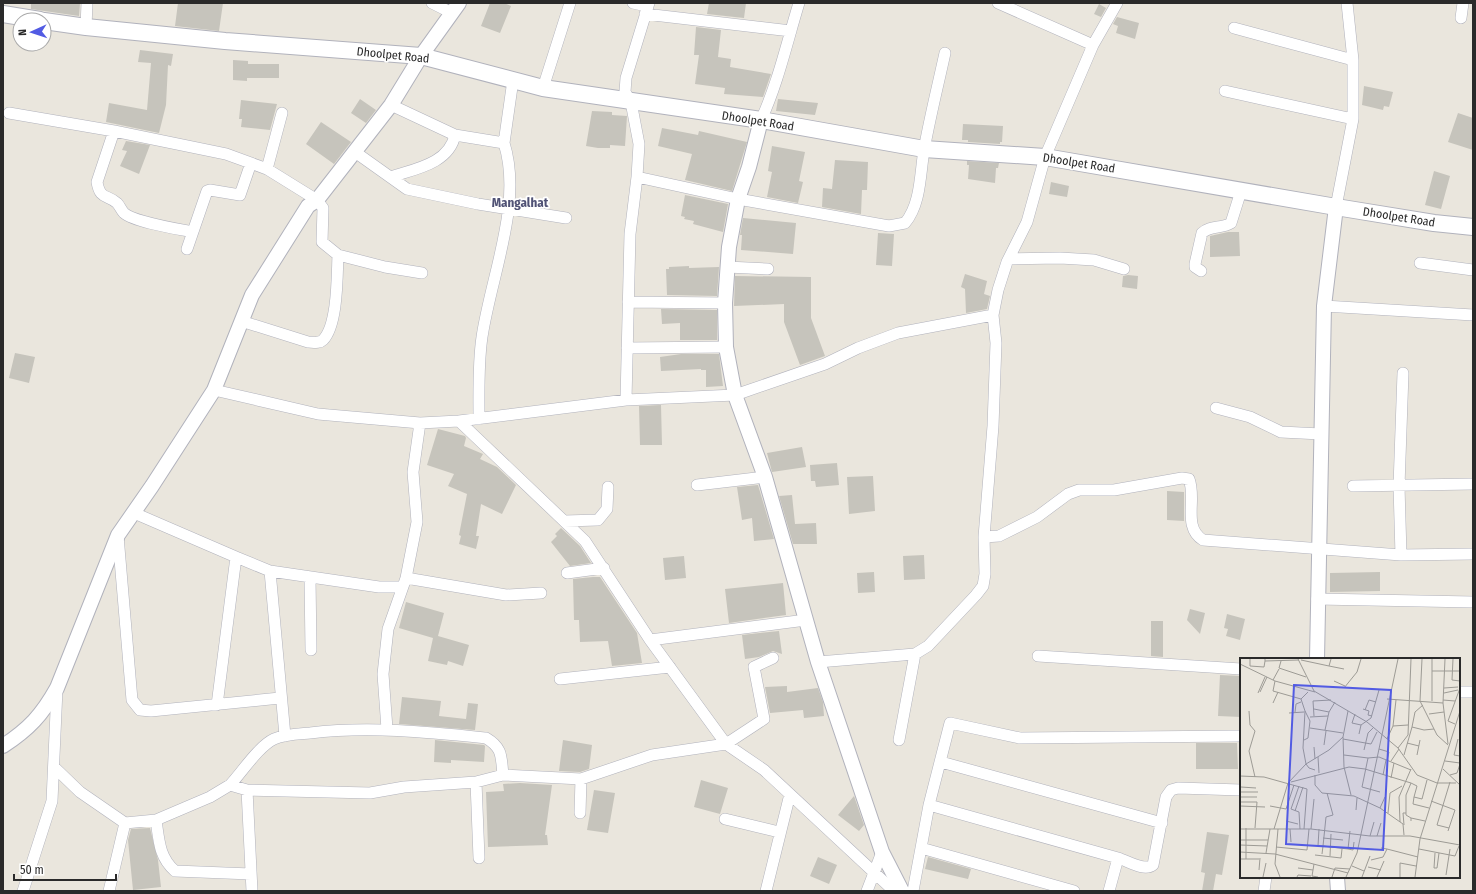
<svg xmlns="http://www.w3.org/2000/svg" width="1476" height="894" font-family="'Fira Sans Condensed',sans-serif">
<style>
.building{fill:#c6c4bc}
.lines{fill:none;stroke-linecap:round;stroke-linejoin:round}
.minor-casing{stroke:#b1b2bc;stroke-width:12}
.tertiary-casing{stroke:#b1b2bc;stroke-width:16}
.secondary-casing{stroke:#b1b2bc;stroke-width:18}
.minor{stroke:#fff;stroke-width:11}
.tertiary{stroke:#fff;stroke-width:14}
.secondary{stroke:#fff;stroke-width:16}
.labels{text-anchor:middle;stroke-width:3.5;stroke-linejoin:round;paint-order:stroke}
.street-label{font-size:12px;fill:#2a2a2a;stroke:#fff}
.neighbourhood-label{font-size:13px;font-weight:bold;fill:#505275;stroke:#fff}
.inset-road{fill:none;stroke:#9d9b95;stroke-width:1}
.view{fill:#525be3;fill-opacity:0.15;stroke:#525be3;stroke-width:2}
.inset-edge{fill:none;stroke:#2a2a2a;stroke-width:2}
</style>
<rect width="100%" height="100%" fill="#eae6dd"/>
<path class="building" d="M31 3H80L79 16 31 9Z
M178 3H223L219 31 175 26Z
M490 3H504L511 6 500 33 481 26Z
M709 3H746L744 18 707 14Z
M1099 4 1106 8 1101 17 1094 14Z
M1117 17 1139 23 1135 39 1116 33 1118 26 1113 24Z
M696 27 721 30 718 57 731 59 730 67 771 74 763 97 724 94 725 88 695 84 699 55H694Z
M140 50 173 54 171 66 168 65 166 105 159 133 106 122 109 103 147 110 151 63 138 62Z
M233 60 248 61V64H279V78H247V81L233 80Z
M1364 86 1393 92 1389 107 1384 106 1383 110 1362 105Z
M360 99 376 110 366 123 351 113Z
M778 99 818 103 815 115 776 111Z
M241 100 277 104 270 130 241 127 242 119H239Z
M592 111 612 112V115L627 116 625 146 610 145V148H598L586 146Z
M1458 113 1473 118V150L1448 142Z
M321 122 351 142 334 164 306 144Z
M963 124 1003 126 1002 142H1000V144L968 142V140H962Z
M662 128 698 135 699 131 747 142 732 191 685 180 692 154 658 146Z
M126 141 150 145 139 174 120 166 127 151 122 150Z
M772 146 805 152 799 181 803 182 798 203 767 197 772 172 768 171Z
M835 160 868 162 867 190H862L861 214 822 207 823 188 832 189Z
M967 161 999 163 998 168H996L995 183 968 179 969 165H967Z
M1434 171 1450 176 1441 209 1425 205Z
M1051 182 1069 186 1067 197 1049 194Z
M685 195 728 204 723 232 693 224 694 221 684 219 685 217 681 216Z
M743 218 796 223 793 254 741 250 742 235H740Z
M1228 232H1239L1240 256 1210 257V236Z
M878 233 894 234 892 266 876 265Z
M689 266V268L719 267 717 296 667 295 666 269H669V267Z
M965 274 987 281 984 294 990 296 987 309 966 313 965 289 961 287Z
M1128 275 1138 276 1137 289 1122 287 1123 276Z
M735 276 811 277V318L825 356 800 365 784 322V304L734 306Z
M661 309 717 310V340H680V323L662 324Z
M15 353 35 357 29 383 9 378Z
M681 354H719L723 386 706 387V370H701V369L661 371 660 357Z
M661 405 662 445H640L639 406Z
M438 429 465 436 466 438 464 446 483 454 480 459 497 467 516 485 502 514 481 504 476 536H479L476 549 459 544 461 536 459 535 467 494 448 486 454 474 427 465Z
M802 447 806 467 772 472 767 453Z
M837 463 839 485 816 487 815 481H811L810 465Z
M873 476 875 511 849 514 847 477Z
M758 485 774 539 754 541 752 518 742 520 737 487Z
M1167 491 1184 492V521L1167 520Z
M792 495 795 524 816 523 817 544H793L779 496Z
M561 528 580 546 591 563 570 566 551 542 557 536 555 534Z
M924 555 925 579 904 580 903 556Z
M684 556 686 578 665 580 663 558Z
M874 572 875 592 858 593 857 573Z
M1380 572V591L1330 592V573Z
M593 577H600L637 633 642 663 612 666 608 641 580 642 579 620H574L573 579Z
M783 583 786 615 729 623 725 589Z
M406 602 444 613 438 636 469 645 463 666 448 661 447 665 428 661 433 638 399 628Z
M1190 609 1205 613 1200 634 1187 620Z
M1227 614 1245 619 1240 640 1226 636 1228 629 1224 628Z
M1151 621H1163V657L1151 656Z
M779 631 782 654 773 651 759 657 745 659 742 635Z
M1220 675 1241 676V717L1218 716Z
M787 686V692L818 688 823 702 824 716 804 718 803 710 770 713 765 687Z
M402 697 441 701 439 716 466 719 468 703 478 704 475 730 399 724Z
M435 740 484 745 485 746 484 762 451 760V763L434 762Z
M563 740 592 745 589 769 580 772 559 771Z
M1196 743H1237L1238 769H1196Z
M701 780 728 788 720 814 694 807Z
M520 783 552 785 545 835H547L548 845 488 847 486 792 504 791 503 784Z
M594 790 615 793 608 833 587 830Z
M854 796 864 825 859 831 838 815Z
M150 828 158 860 161 887 133 890 128 840 131 829Z
M1207 832 1229 835 1222 875 1216 874 1213 891H1202L1205 873 1201 872Z
M818 857 837 865 829 884 810 876Z
M928 857 971 869 968 879 925 869Z"/>
<g class="lines">
<g class="minor-casing">
<path id="minor" d="M432 3 452 13
M633 3 647 6
M998 3 1093 45
M645 14 791 31
M1461 18 1463 3
M86 27 87 3
M1234 28 1353 60
M543 88 570 3
M1225 91 1353 119
M391 105 455 135 504 143C523 203 491 276 482 337 478 364 479 392 479 419
M9 113 114 131 226 154 267 169 317 200 323 208 322 242 338 255 385 267 422 273
M761 120C778 83 787 42 799 3
M114 131 97 182C100 200 107 194 117 203 120 206 121 210 124 213 134 222 178 229 193 232
M504 143 513 80
M355 152 407 189 478 204 566 218
M267 169 282 113
M391 177C414 169 449 164 455 135
M637 177 639 144 631 102 625 92 626 78 649 3
M1336 207 1353 119V60L1347 3
M187 249 207 191 210 190 240 195 251 163
M1009 259 1060 258 1094 260 1124 269
M1420 263 1473 270
M727 267 768 269
M1201 271 1195 267V264L1202 233C1210 225 1222 229 1231 223L1241 191
M628 302 725 303
M1324 306 1473 315
M241 321 308 342C313 342 319 344 323 340 338 325 337 275 338 255
M627 348 726 347
M214 390 318 414 420 423 459 421 585 541 650 640 726 744 764 770 894 891
M626 400 630 234 637 177 738 199 889 226 905 223C921 204 920 174 924 150 930 117 938 85 945 53
M1216 408 1250 417 1281 432 1321 434
M459 421 626 400 735 395 825 364 858 348 898 333 993 315
M697 485 765 477
M1353 486 1473 484
M134 513 236 557 217 705
M565 521 598 520 607 509 608 487
M118 536 132 700 140 710 151 711 280 698
M984 537 999 536 1037 517 1068 494 1079 490H1114L1182 478 1189 479C1197 499 1182 527 1203 540L1401 555 1473 554
M1401 555 1399 486 1403 373
M236 557 270 571 379 587H402
M270 571 285 736
M567 573 604 568
M310 578 311 650
M406 578 506 595 541 593
M1317 599 1473 602
M650 640 806 620
M1038 656 1241 669
M818 662 915 654 928 646 976 595 983 586 985 574 984 537 993 426 996 343 993 315 998 290 1007 262 1027 222 1045 157 1093 45 1117 3
M560 679 670 667
M1459 692H1473
M387 729 383 674 388 629 406 578 417 522 413 472 420 423
M899 740 915 654
M941 762 1162 823
M54 767 80 792 125 823 109 891
M476 782 479 858
M230 785C242 772 259 746 274 739 285 734 298 734 310 733 369 726 427 732 486 738 503 748 501 757 503 775
M247 790 252 891
M929 805 1118 858C1128 861 1144 872 1153 865L1166 797 1171 790 1178 788 1241 790
M580 813 581 779
M725 819 779 832
M156 820C159 840 159 857 175 871L251 874
M125 823 156 820 210 797 230 785 247 790 370 793 404 787 476 782 503 775 581 779 652 755 726 744 764 719 754 667 773 658
M921 848 1074 891
M23 891 52 801 57 689
M766 891 790 794
M867 891 882 852
M913 891 929 805 950 723 1020 738 1241 736
M1109 891 1118 858
M1264 891 1266 877"/>
</g>
<g class="tertiary-casing">
<path id="tertiary" d="M761 120 749 167 738 199 729 247 725 303 726 347 735 395 765 477 818 662 882 852 902 891
M1317 659 1324 306 1336 207
M3 746C29 729 42 715 57 688L118 535 152 486 214 390 252 295 308 206 317 200 391 105 421 56 459 3
M1337 877 1338 891"/>
</g>
<g class="secondary-casing">
<path id="secondary" d="M3 14 40 20
M44 21 86 27 225 41 421 56 543 88 761 120 924 149 1045 157 1336 207 1434 223 1473 227"/>
</g>
<use href="#minor" class="minor"/>
<use href="#tertiary" class="tertiary"/>
<use href="#secondary" class="secondary"/>
</g>
<g class="labels">
<g class="street-label">
<text transform="translate(393 55) rotate(6)" y="4">Dhoolpet Road</text>
<text transform="translate(758 121) rotate(9)" y="4">Dhoolpet Road</text>
<text transform="translate(1079 163) rotate(9)" y="4">Dhoolpet Road</text>
<text transform="translate(1399 217) rotate(9)" y="4">Dhoolpet Road</text>
</g>
<g class="neighbourhood-label">
<text x="520" y="207">Mangalhat</text>
</g>
</g>
<g transform="translate(1240 658)">
<rect width="220" height="220" fill="#eae6dd"/>
<path class="inset-road" d="M10 1V8L24 9 25 3M25 1V3L59 2M58 1 74 33 127 64 158 90 177 117 197 125H216M182 1 180 43 197 77 208 87M205 1 203 45 208 86M213 1 212 22 220 23M61 2 89 8 91 1M41 3 39 10 66 19M0 6 35 23 75 34M89 8 104 11M192 13H220M33 22 39 11M35 23 33 33 61 41 68 34M94 23 105 28M104 30 117 14 121 1M204 30 218 29M20 34 27 19M18 35 25 19M204 35 218 32M61 41 65 53 63 90 66 106 69 110 75 112M147 41 203 45M203 42 215 43M192 43V1M33 45 38 34M183 47 175 54 172 69 184 72 194 71M74 51 89 54 95 44M123 51 129 53 128 57 132 58M125 52 129 42 136 44M9 53 10 67 15 73 9 93 15 119M55 54 56 46 61 44M49 55 64 54M115 56 112 65 121 67M189 56 204 54M74 58 73 43 91 42M70 59 88 58M215 66 208 63 220 30M153 68 168 67M70 70 103 75M85 72 89 54M119 76 121 67 131 60 139 32M103 79 104 109 111 137M103 81 131 86 137 74M147 81 153 68 156 42M218 81 214 97 220 98M64 82 68 80 70 63 65 53M167 85 179 88M84 87 86 73M74 89 75 101M158 90 168 77 171 1M139 91 149 94 147 102M124 92 128 75 133 70M104 97 128 100 122 129 140 134M164 97 172 69M177 97 180 82M78 99 79 115M128 100 139 99 171 112M151 103 159 91M205 103 220 105M203 111 220 127M75 117V127L82 135 114 138 140 150 163 166 164 177M143 117 146 102M210 117 217 115 220 106M0 118 24 119 67 131 64 171M151 120 154 105M187 122 182 141 174 139 173 146 189 150M51 124 109 109 125 111 171 125M59 128 51 151 59 154 60 171M1 129 16 130M0 134H18M87 135 93 157 86 159 83 188 108 191M0 139H17M191 143 215 152 208 173M0 144H17L15 170M0 148 25 149M30 148 46 151 54 127M140 150 145 139M116 152 117 140M55 153 63 129M220 154V168M148 155 150 135 162 128M171 160 166 157V137L171 125 177 128 174 139M46 163 58 166M171 163V160L185 163M160 164 159 139 171 111M164 167 163 155H166M209 170 197 167 210 124M0 171H71L130 178H170L220 187M34 171 48 125 66 106 89 92 103 79 108 53M38 171 35 206 40 219M50 171 51 184M71 171 74 141M79 171 78 188H83L82 196M110 173 108 191 113 192 114 184M130 178 134 164M137 178 141 165M83 180 103 182M0 182H28M0 187 27 188M36 189 67 192 69 171M147 191 178 199M179 191 215 198 219 188M0 194 35 196 108 215M26 195 30 171M195 195 194 210H197L199 195M75 197 101 200 102 191M90 198 91 176M0 201H19M6 201V170M131 202 143 199 147 191 141 190M74 206 72 218 78 219M112 208 124 213M128 209 141 212M58 210 73 212M19 212 20 200M206 217 210 191M23 219 26 205M57 219 58 217 71 218M92 219 95 210 110 211M106 219 117 195 158 1M122 219 130 198M137 219 144 203M160 219V205L176 208M175 219 180 181 220 53"/>
<path class="view" d="M54 27 151 32 143 192 46 186Z"/>
<rect width="220" height="220" class="inset-edge"/>
</g>
<rect width="1476" height="894" fill="none" stroke="#2a2a2a" stroke-width="8"/>
<g transform="translate(32 32) rotate(267)"><circle r="19" fill="#ffffff" stroke="#aaaaaa"/>
<path d="M0-3L7 15L0 10L-7 15Z" fill="#525be3"/>
<text y="-6" font-size="11" font-weight="bold" text-anchor="middle" fill="#2a2a2a">N</text>
</g>
<path d="M14 874v6h102v-6" fill="none" stroke="#2a2a2a" stroke-width="2"/>
<text x="20" y="874" font-size="12" fill="#2a2a2a" stroke="#ffffff" stroke-width="3" paint-order="stroke">50 m</text>
</svg>
